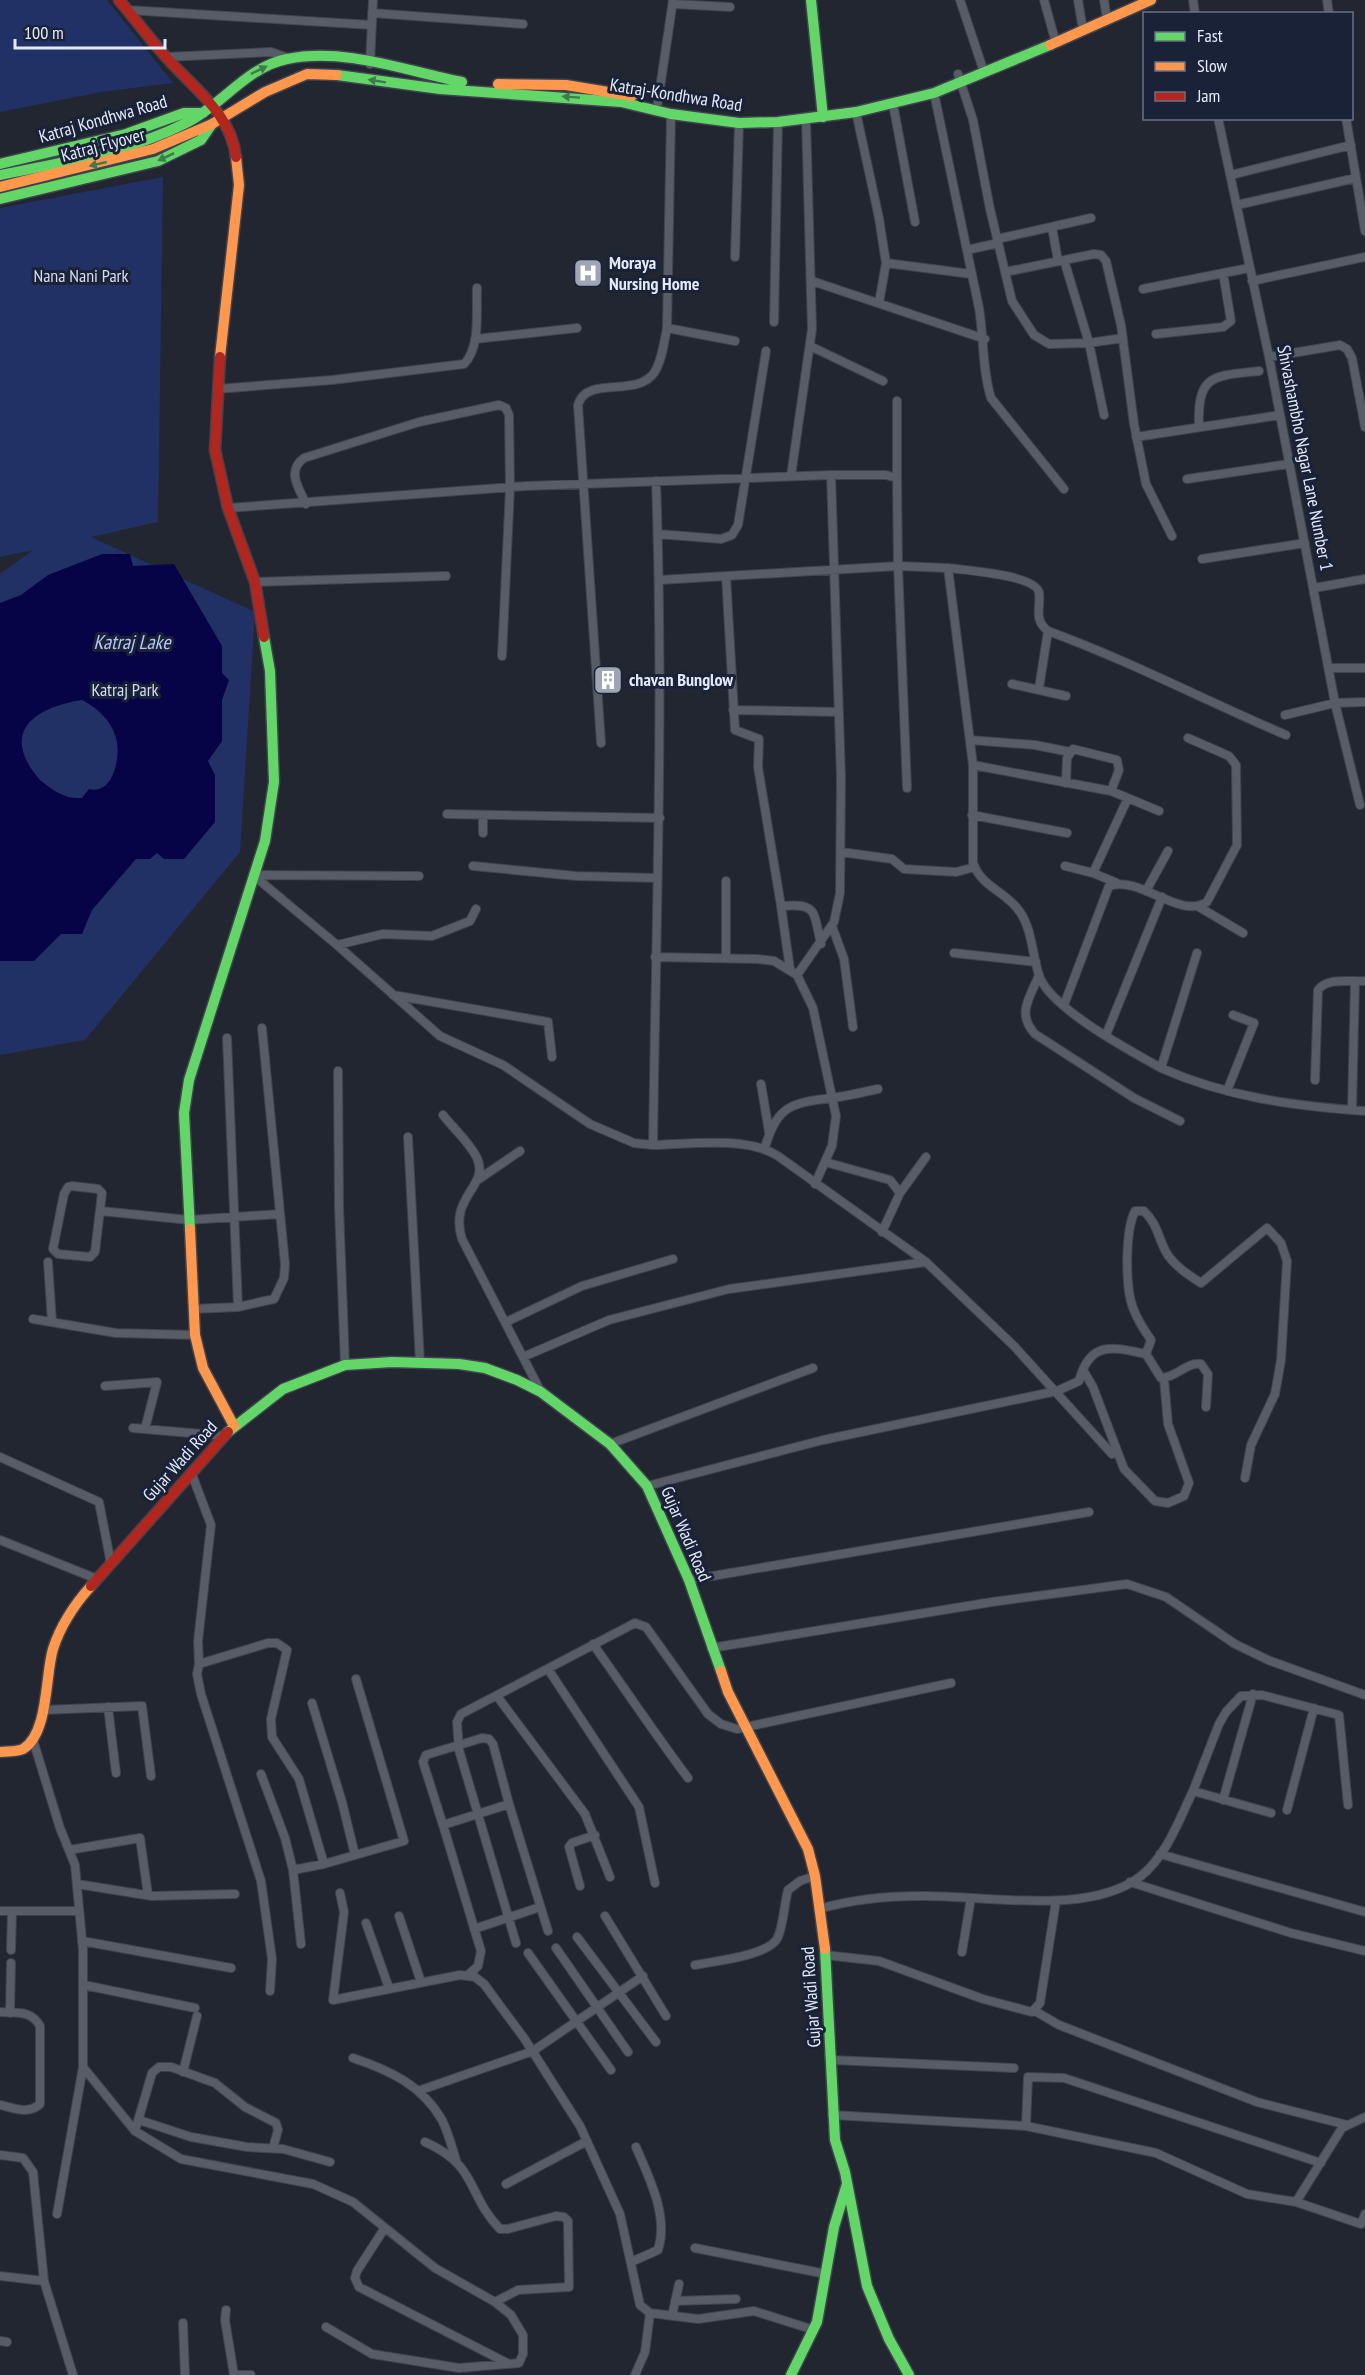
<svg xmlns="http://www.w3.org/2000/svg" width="1365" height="2375" font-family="'PT Sans Narrow',sans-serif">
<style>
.green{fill:#223165}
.water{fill:#070347;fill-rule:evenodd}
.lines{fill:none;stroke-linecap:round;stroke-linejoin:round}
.street-casing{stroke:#3f434e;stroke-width:10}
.fast-casing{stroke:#3f434e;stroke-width:13}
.slow-casing{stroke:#3f434e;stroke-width:13}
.jam-casing{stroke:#3f434e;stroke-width:13}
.street{stroke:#585c66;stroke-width:8}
.fast{stroke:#63d668;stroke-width:10}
.slow{stroke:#ff974d;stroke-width:10}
.jam{stroke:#b3261e;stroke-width:10}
.oneway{fill:#3e7c50}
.labels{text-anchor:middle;stroke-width:6;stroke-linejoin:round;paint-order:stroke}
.street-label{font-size:18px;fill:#e3eaf9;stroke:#1a2238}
.poi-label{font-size:18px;font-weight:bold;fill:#e3eaf9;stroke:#1a2238;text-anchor:start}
.park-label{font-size:18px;fill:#d4dcf2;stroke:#1a2238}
.water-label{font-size:20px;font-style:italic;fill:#b7c8f3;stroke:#1a2238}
</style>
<rect width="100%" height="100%" fill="#212631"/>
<path class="green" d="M0 0H107L173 83 101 92 0 112Z
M163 177 158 522 91 537 255 612 240 852 85 1040 0 1055V574L33 550 0 557V208Z"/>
<path class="water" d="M102 554H130L133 566 174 564 222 646V673L229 680 222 700V741L208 761 215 775V822L184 859H164L157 853 150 859H136L92 910 82 934H61L34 961H0V603L21 595 48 575ZM82 700C99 709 113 722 117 742 120 761 112 795 89 789L82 798C64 799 54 791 40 780 0 734 31 708 82 700Z"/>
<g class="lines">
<g class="street-casing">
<path id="street" d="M960 0 982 66
M1044 0 1054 36
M1078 0 1082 24
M1104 0 1106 13
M1193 0 1195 14
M1327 0 1329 14
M673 4 730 7
M128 10 372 25
M372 13 523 24
M166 57 271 52 285 57
M370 64 373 0
M958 74 973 120 990 209 1012 301 1034 335 1049 344 1089 343 1123 338
M934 93 979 308C984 338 982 369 991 398L1064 489
M658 102 673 0
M893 104 915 222
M856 112 879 218 886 263 971 274
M671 114 667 328 735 341
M1218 118 1269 357 1335 703 1360 805
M1346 118 1365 231
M1231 175 1351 145
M1237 205 1356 178
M1052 227 1058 261
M997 239 1091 218
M967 250 998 243
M735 257 739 123
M1064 260 1089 343 1104 415
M1005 272 1094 254 1101 255 1106 261 1121 325 1134 424 1146 484 1172 536
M812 281 985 339
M1252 281 1365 257
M1143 289 1249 268
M879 303 886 263
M774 322 778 122
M1156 334 1223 327 1231 321 1223 273
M475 339 577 328
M810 346 883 381
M1269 357 1340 345 1347 349 1352 358 1365 427
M217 389 332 380 464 364C481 347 476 311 477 288
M897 401V478
M1199 427C1197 374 1213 376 1259 371
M1136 437 1280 415
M791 476 812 329 806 119
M1187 479 1289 464
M656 481C664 703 656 924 653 1145 689 1144 747 1136 778 1156L926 1262 1014 1346 1112 1454
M306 504C299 488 286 471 304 458L419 422 499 405 506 408 509 415 510 488 502 656
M228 508 526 486 831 475H886L897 478 898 566 948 568 973 765V863C982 888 1006 891 1020 912 1033 931 1032 957 1040 978 1054 1010 1129 1050 1161 1068L1197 953
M658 534 721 539 732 535 738 525 766 351
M1202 559 1305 543
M948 568C964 570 1037 575 1039 593 1041 609 1033 619 1048 631 1130 661 1206 701 1286 735
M726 576 898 566 907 788
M660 580 726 576 735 730 759 739 758 767 781 906C818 903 813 911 821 944
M255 582 446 576
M1314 588 1365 579
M1329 668H1365
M1012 684 1066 696
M1039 688 1048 631
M733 710 839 712
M1285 715 1335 703 1365 702
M970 740 1035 745 1070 752
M601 743 578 405C586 375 636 398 654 373 662 361 664 342 667 328
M973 765 1111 791 1159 811
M1066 783 1067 758 1073 749 1117 760 1119 770 1111 791
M447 814 660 818
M483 815V833
M972 815 1067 833
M841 852 892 859 904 869 956 872 975 867
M473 866 576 876 657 878
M1065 866 1093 873 1117 883
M1093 873 1128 798
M253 875 337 945 383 934 432 936 470 921 476 909
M253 875 419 876
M726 881V958
M1146 891 1168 851
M781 906 790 969
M1199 907 1243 933
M832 926 844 959 853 1027
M337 945 440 1036 503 1065 590 1124 634 1143 653 1145
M954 953 1036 962
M655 957 757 959 774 961 797 975 813 1008 836 1116 832 1146 815 1184
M797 975 834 922 840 893 841 777 831 475
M1039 975C1030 998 1016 1013 1035 1034L1134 1098 1180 1121
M393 995 548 1022 552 1057
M1064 1005 1109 886C1141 875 1179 920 1207 902L1237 845 1236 765 1229 756 1188 738
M1106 1035 1162 897
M227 1038 238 1307
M1161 1068C1226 1097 1294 1106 1365 1111
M338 1071 339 1207 345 1365
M1315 1080 1318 990C1327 977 1351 982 1365 981
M761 1084 769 1132
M1227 1091 1254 1023 1233 1015
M1352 1110 1355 981
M443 1115C453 1128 468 1141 476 1156 492 1186 448 1195 462 1239L541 1392
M408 1137 420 1362
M765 1147C778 1105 791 1103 832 1098 848 1096 863 1092 878 1089
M825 1162 890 1180 900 1193 882 1232
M479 1179 520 1151
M72 1186 98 1189 102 1193 95 1252 90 1257 58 1254 53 1249 64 1194 68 1187Z
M900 1193 926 1157
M101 1211 189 1220 280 1214
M48 1262 52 1322
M193 1309 238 1307 274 1299 284 1278 285 1264 262 1028
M33 1319 116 1333 195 1335
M506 1322 582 1286 673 1259
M1146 1354 1151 1340C1144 1330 1137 1319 1133 1308 1125 1287 1125 1231 1135 1211H1144C1158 1225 1157 1235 1166 1252 1173 1265 1188 1275 1201 1283L1267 1228 1281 1243 1287 1261 1281 1360 1275 1394 1251 1445 1245 1478
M523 1357 609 1320 729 1289 926 1262
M1083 1370 1093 1387 1124 1469 1155 1501 1168 1503 1184 1496 1189 1483 1168 1424 1164 1379
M105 1386 157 1382 145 1429
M133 1428 225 1436
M610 1444 813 1368
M0 1457 99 1502 111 1564
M191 1472 211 1525 198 1641 199 1664 268 1643H277L287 1650 271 1719 272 1737 299 1779 324 1864 404 1841 356 1679
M647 1486 823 1440 1057 1391 1079 1381C1090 1340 1113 1347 1146 1354L1161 1378C1176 1378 1186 1362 1201 1364L1208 1374 1206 1407
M0 1540 97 1579
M689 1580 1089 1512
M593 1644C625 1689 655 1734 688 1778
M711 1648 992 1602 1127 1584 1166 1597 1235 1644 1268 1660 1365 1695
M199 1664 197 1674 201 1694 261 1881 272 1959 270 1991
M548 1669 639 1807 655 1883
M497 1696 585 1814 610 1877
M312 1703 342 1802 355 1855
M108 1707 116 1773
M43 1710 142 1706 151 1776
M33 1740 60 1828 75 1865 83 1950V2067L57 2214
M261 1774 285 1838 293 1870
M1193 1791 1219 1724 1226 1712 1241 1696 1262 1695 1339 1715 1348 1805
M1223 1800 1253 1694
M1287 1810 1314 1708
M443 1825 423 1762 426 1755 482 1738 489 1739 493 1744 509 1804
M69 1850 140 1838 148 1895
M1160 1854 1365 1912
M1130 1882 1291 1933 1365 1951
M77 1884 152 1896 235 1894
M580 1886 569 1847 572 1843 595 1835
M340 1893 344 1912 333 2000 460 1975 475 1977 484 1984 524 2038 580 2126 620 2214 640 2305 650 2313 698 2319 754 2311 814 2330
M819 1909C853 1899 886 1896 922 1896 985 1895 1088 1917 1141 1876 1167 1855 1179 1820 1193 1791L1271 1813
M0 1911H79
M399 1916 421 1982
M605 1916 666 2016
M366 1923 389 1988
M474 1929 540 1907
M577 1937 656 2042
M82 1941 231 1968
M516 1943 459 1750 457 1722 461 1714 635 1623 646 1627 708 1714 721 1724 737 1729 951 1683
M301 1944 293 1870 324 1864
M556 1948 628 2052
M11 1950 12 1911
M962 1952 971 1898
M528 1953 611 2070
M825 1955 879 1961 983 1999 1032 2012 1040 2003 1056 1901
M695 1965C714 1961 770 1956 778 1937 784 1922 784 1905 788 1890L800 1881 815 1876
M468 1975 478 1966 481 1951 443 1825 509 1804 548 1931
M84 1985 195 2008
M1035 2011 1059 2025 1257 2102 1347 2125
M0 2012C16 2013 31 2010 40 2026V2104C28 2115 14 2108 0 2105
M10 2013 11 1963
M353 2058C389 2070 422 2085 442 2120 448 2132 452 2147 456 2160
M832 2060 1014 2068
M83 2067 135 2131 181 2159 313 2184 353 2202 435 2268 495 2302 511 2315 523 2335V2354L519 2363 459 2368 372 2354 326 2327
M183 2072 197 2016
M418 2091 533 2051 643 1976
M832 2115 1026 2126 1156 2153 1247 2194 1296 2202 1342 2128 1365 2117
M139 2120 191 2137 247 2147 283 2149 330 2162
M1026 2126 1028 2077 1064 2078 1321 2163
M135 2131 152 2073 159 2067H171L215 2083 245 2107 276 2123 278 2130 273 2148
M425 2142C479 2166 466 2194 500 2229H508L556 2216 564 2217 568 2221 569 2287 518 2290 495 2302
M0 2155 23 2158 33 2172 44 2281 73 2375
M506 2184 587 2141
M1296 2202 1361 2224 1365 2214
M384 2229 357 2271 355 2278 359 2287 509 2364
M695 2248 826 2274
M631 2262 658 2250C669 2216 649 2178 636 2147
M0 2276 44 2281
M675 2301 736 2299
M226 2310 225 2320 234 2375
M672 2316 679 2284
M183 2323 185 2375
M0 2341 7 2342
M238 2375H251
M635 2375 645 2352 650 2313"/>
</g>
<g class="fast-casing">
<path id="fast" d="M811 0 823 117
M337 75 440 89 621 102 671 114 739 123 778 122 856 112 934 93 1050 45
M0 164 126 134 184 113H203
M0 175C63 162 130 152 188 122 223 104 247 67 287 59 344 47 406 71 462 82
M0 199 158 161 201 140 212 124
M190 1229 184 1113 189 1080 265 841 274 782 270 671 264 637
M228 1432 283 1389 345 1365 392 1362 459 1364 485 1368 517 1380 541 1392 610 1444 647 1486 689 1580 721 1671
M825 1949 835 2140 845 2172 867 2286 889 2339 909 2375
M791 2375 817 2322 834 2227 847 2184"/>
</g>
<g class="slow-casing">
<path id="slow" d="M1050 45 1151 0
M498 84 566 85 632 96
M0 187 153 149 212 124 265 92 307 74 337 75
M220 357 239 185 236 157
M190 1229 195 1335 203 1368 234 1426
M721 1671 728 1692 808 1849 815 1876 825 1949
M0 1752C7 1751 17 1752 23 1749 49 1733 45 1675 53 1649 61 1624 74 1605 91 1586"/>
</g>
<g class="jam-casing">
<path id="jam" d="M119 0C135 19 150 39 166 57 193 88 231 113 236 157
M220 357 215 450 228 508 255 582 264 637
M91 1586 228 1432"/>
</g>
<use href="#street" class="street"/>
<use href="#fast" class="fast"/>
<use href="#slow" class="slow"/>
<use href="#jam" class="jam"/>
</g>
<defs><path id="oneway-solid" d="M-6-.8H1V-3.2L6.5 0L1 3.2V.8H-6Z" transform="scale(1.5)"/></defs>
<g class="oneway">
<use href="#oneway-solid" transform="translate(259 70) rotate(-26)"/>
<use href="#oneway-solid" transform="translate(377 81) rotate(-171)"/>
<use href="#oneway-solid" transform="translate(571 97) rotate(-176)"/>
<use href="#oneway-solid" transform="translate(166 157) rotate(155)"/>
<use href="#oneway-solid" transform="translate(98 164) rotate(167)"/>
</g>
<defs>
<g id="hospital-square" transform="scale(1.5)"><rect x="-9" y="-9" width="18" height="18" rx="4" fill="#9fa5b3" stroke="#1a2238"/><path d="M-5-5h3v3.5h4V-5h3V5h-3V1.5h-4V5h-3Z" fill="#fff"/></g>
<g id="building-square" transform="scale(1.5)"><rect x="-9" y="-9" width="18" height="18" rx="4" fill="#9fa5b3" stroke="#1a2238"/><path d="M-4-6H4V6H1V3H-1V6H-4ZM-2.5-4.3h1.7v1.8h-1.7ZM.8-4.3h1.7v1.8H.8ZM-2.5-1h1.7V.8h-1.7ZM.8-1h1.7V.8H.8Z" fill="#fff"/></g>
</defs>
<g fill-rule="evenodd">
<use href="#hospital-square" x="588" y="273"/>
<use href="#building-square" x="608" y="680"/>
</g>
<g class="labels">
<g class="street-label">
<text transform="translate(676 95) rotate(9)" y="6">Katraj-Kondhwa Road</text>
<text transform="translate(103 119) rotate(-16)" y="6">Katraj Kondhwa Road</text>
<text transform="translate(103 145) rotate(-15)" y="6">Katraj Flyover</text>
<text transform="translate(1305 458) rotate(79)" y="6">Shivashambho Nagar Lane Number 1</text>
<text transform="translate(180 1461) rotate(-48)" y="6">Gujar Wadi Road</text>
<text transform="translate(686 1534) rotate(67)" y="6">Gujar Wadi Road</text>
<text transform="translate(811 1997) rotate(-94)" y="6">Gujar Wadi Road</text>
</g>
<g class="poi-label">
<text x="609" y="269">Moraya<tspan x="609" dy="21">Nursing Home</tspan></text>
<text x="629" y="686">chavan Bunglow</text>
</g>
<g class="park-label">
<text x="81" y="282">Nana Nani Park</text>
<text x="125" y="696">Katraj Park</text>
</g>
<g class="water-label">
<text x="132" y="649">Katraj Lake</text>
</g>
</g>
<rect x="1143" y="12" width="210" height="108" fill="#1a2238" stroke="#6a7285" stroke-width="1.5"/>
<rect x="1155" y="32" width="30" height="9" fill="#63d668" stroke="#6a7285" stroke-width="1.5"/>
<text x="1197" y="42" font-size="18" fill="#e3eaf9">Fast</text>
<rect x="1155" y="62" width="30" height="9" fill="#ff974d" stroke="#6a7285" stroke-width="1.5"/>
<text x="1197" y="72" font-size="18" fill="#e3eaf9">Slow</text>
<rect x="1155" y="92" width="30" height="9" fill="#b3261e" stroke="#6a7285" stroke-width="1.5"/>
<text x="1197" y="102" font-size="18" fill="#e3eaf9">Jam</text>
<path d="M15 39v9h150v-9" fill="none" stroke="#e3eaf9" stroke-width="3"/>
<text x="24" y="39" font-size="18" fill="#e3eaf9" stroke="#1a2238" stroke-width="4.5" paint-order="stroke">100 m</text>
</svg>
